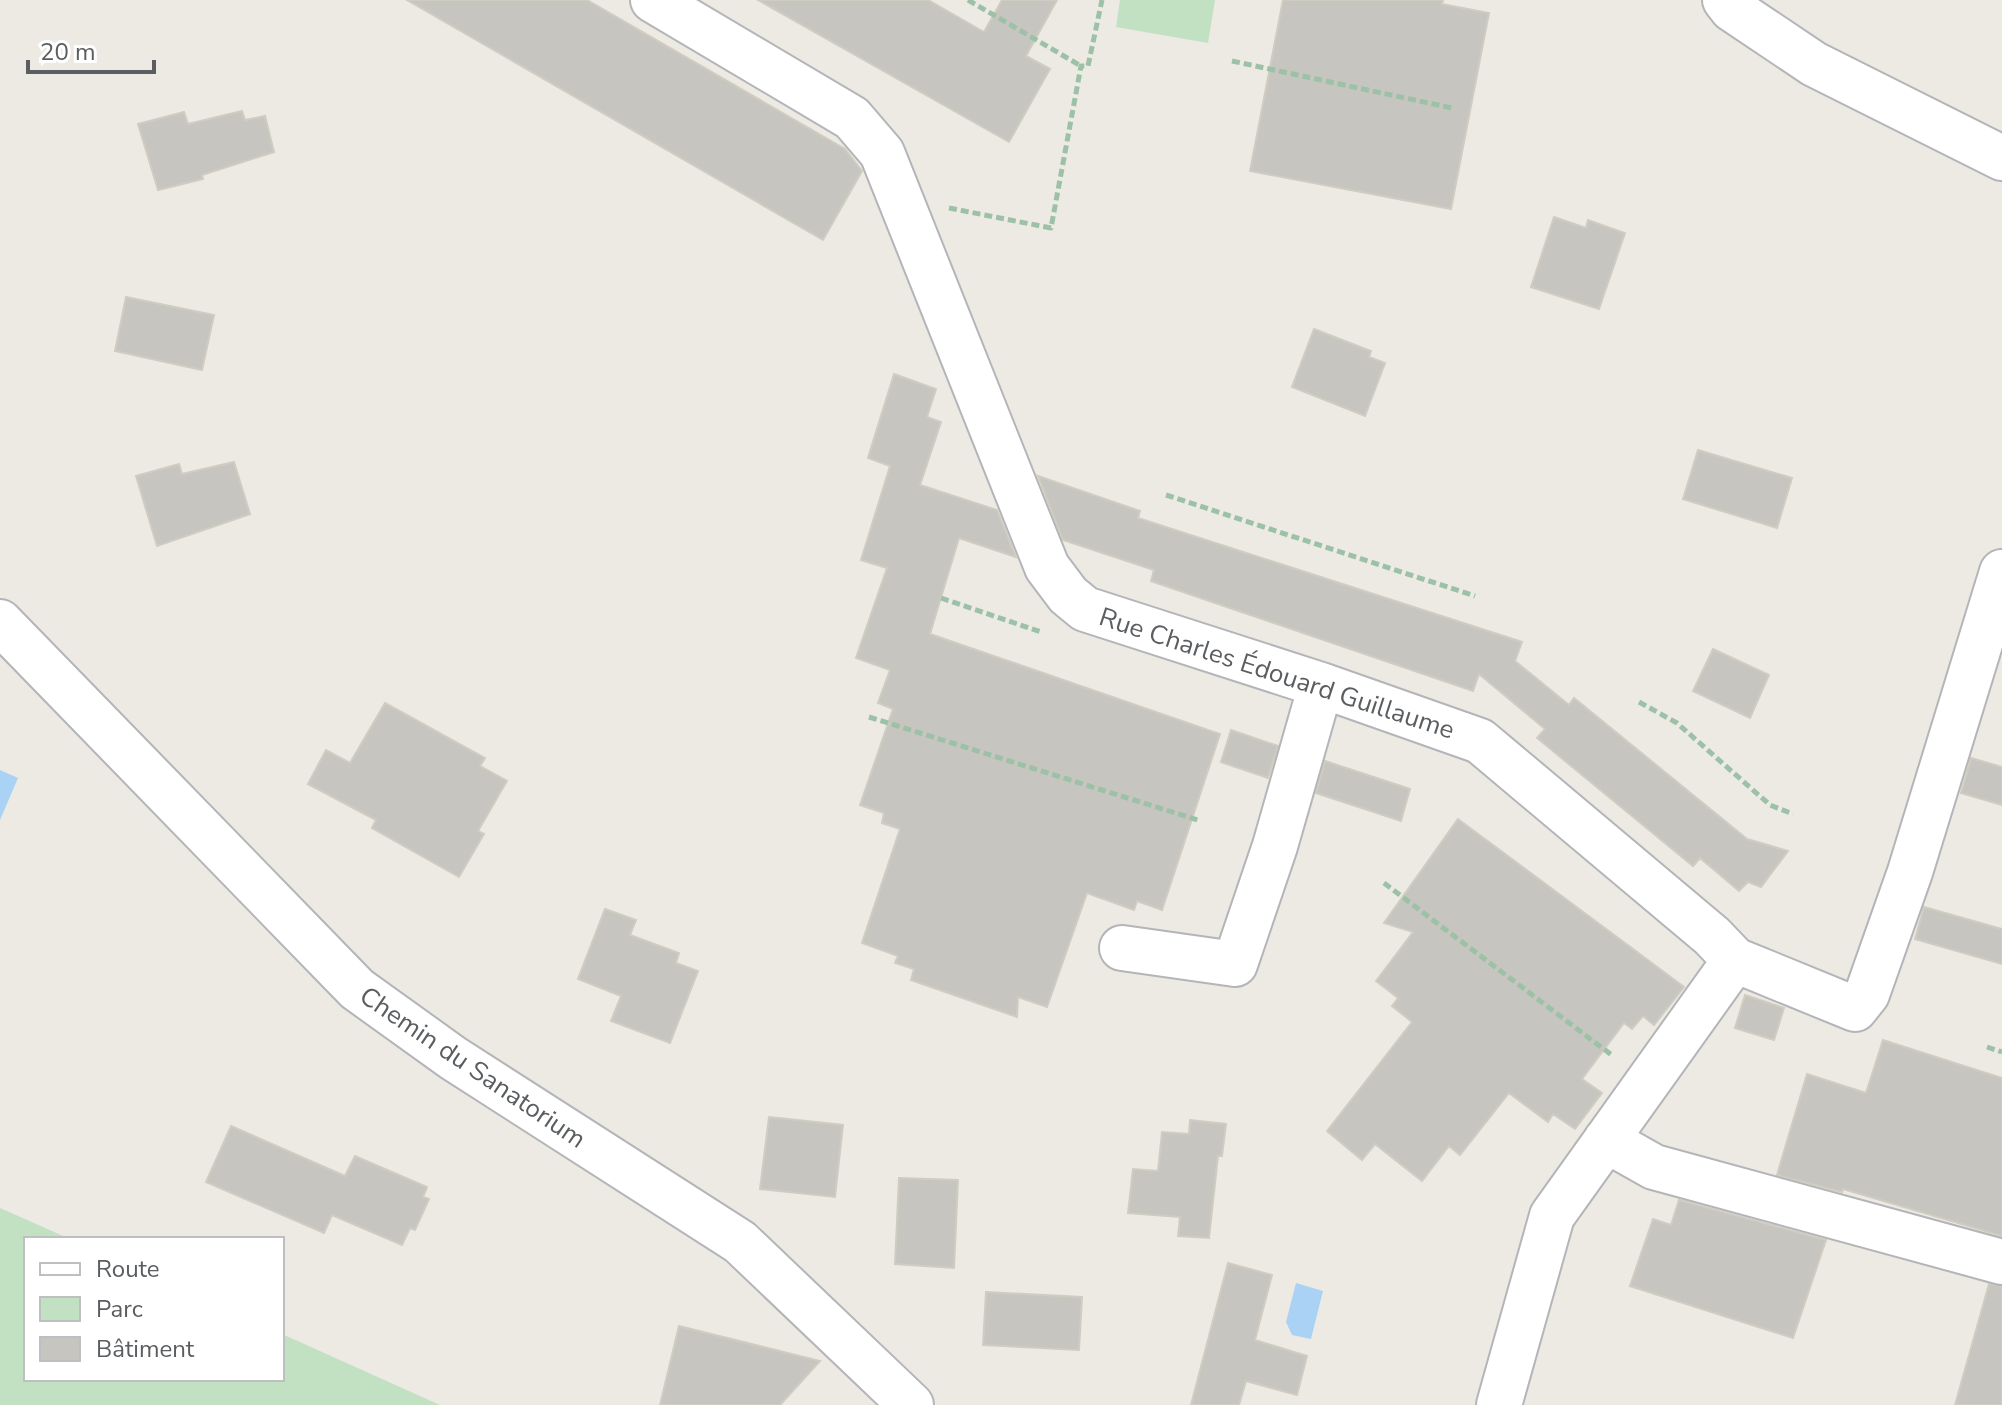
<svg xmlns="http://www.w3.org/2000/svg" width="2002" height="1405" font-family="'Nunito Sans',sans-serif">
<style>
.green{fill:#c2e1c2}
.water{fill:#a9d2f5}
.building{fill:#c7c5bf;stroke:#d0ccc2;stroke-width:2}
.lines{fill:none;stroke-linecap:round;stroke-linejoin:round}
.minor-casing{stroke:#b3b5b8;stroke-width:48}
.path{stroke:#9cc1a7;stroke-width:5;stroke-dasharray:8 4;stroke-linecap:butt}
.minor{stroke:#fff;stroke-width:44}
.labels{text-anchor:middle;stroke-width:8;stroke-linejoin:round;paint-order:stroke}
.street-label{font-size:26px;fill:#5b5e61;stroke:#fff}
</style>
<rect width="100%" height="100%" fill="#eceae3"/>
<path class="green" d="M1120 0H1215L1208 43 1116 27Z
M0 1208 70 1239H26V1379H282V1334L440 1405H0Z"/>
<path class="water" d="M0 770 18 778 0 820Z
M1296 1283 1323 1291 1311 1339 1292 1335 1286 1322Z"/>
<path class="building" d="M407 0H587L845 149 862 171 823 240Z
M758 0H928L984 32 1002 0H1057L1026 56 1050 69 1009 142Z
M1283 0H1443L1442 4 1489 13 1451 209 1250 171Z
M242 111 245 120 265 116 274 152 202 175 203 179 158 190 138 124 184 112 188 124Z
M1554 217 1586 228 1588 220 1625 233 1599 309 1531 287Z
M126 297 214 315 202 370 115 351Z
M1314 329 1371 351 1369 357 1385 363 1365 416 1292 387Z
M894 374 936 389 927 417 941 422 920 485 997 510 1016 557 959 538 930 634 1220 734 1162 910 1137 901 1134 910 1087 893 1047 1007 1018 997 1017 1017 911 980 914 969 895 963 898 956 862 943 900 829 882 823 884 813 860 805 893 709 878 703 890 670 856 658 887 568 861 560 890 466 868 458Z
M1698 450 1792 478 1777 528 1683 499Z
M234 462 250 514 157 546 136 476 179 464 182 474Z
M1038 476 1140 511 1138 518 1522 642 1515 661 1569 705 1574 698 1747 839 1788 851 1761 887 1748 882 1739 891 1700 858 1693 866 1537 738 1545 729 1479 674 1473 691 1151 581 1154 570 1063 540Z
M1713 649 1769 675 1750 718 1693 691Z
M385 703 485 758 480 766 507 781 478 831 484 834 459 877 372 828 376 820 308 784 326 750 350 763Z
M1231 730 1278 746 1268 778 1221 762Z
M1971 758 2002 767V805L1961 793Z
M1325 761 1410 789 1401 821 1316 793Z
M1458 819 1684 987 1654 1025 1643 1016 1632 1029 1624 1023 1582 1079 1602 1093 1575 1129 1553 1114 1548 1122 1509 1093 1460 1155 1449 1146 1422 1181 1375 1144 1362 1160 1327 1131 1412 1022 1392 1006 1398 998 1376 981 1413 932 1384 923Z
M1924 907 2002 929V964L1915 939Z
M605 909 636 920 630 935 679 953 676 963 698 971 670 1043 611 1021 621 996 578 979Z
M1745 995 1784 1008 1774 1040 1735 1028Z
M1883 1040 2002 1078V1236L1843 1189 1842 1192 1777 1175 1807 1074 1866 1093Z
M769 1117 843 1125 835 1197 760 1189Z
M1190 1120 1226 1124 1222 1156H1218L1209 1238 1178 1236 1180 1217 1128 1213 1133 1169 1158 1171 1162 1132 1189 1134Z
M231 1126 345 1176 355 1156 427 1187 423 1197 429 1199 415 1230 410 1228 402 1245 332 1215 324 1233 206 1182Z
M899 1178 958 1180 954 1268 895 1264Z
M1679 1200 1826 1240 1793 1338 1630 1286 1653 1219 1671 1225Z
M1228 1263 1272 1275 1255 1340 1307 1356 1297 1395 1246 1381 1239 1405H1191Z
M1989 1284 2002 1286V1405H1955Z
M986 1292 1082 1297 1079 1350 983 1345Z
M679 1326 820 1361 780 1405H660Z"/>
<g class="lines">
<g class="minor-casing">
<path id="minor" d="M653 0 852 118 882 153 1047 567 1068 595 1085 609 1321 685 1480 741 1712 936 1735 960 1552 1216 1499 1405
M1725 0 1732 9 1814 64 2002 158
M0 622 357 989 453 1058 740 1242 911 1405
M1122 948 1235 964 1275 846 1321 685
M1735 960 1855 1009 1867 994 1910 872 2002 572
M1606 1140 1654 1167 2002 1262"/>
</g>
<path class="path" d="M968 0 1081 66
M1232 61 1452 108
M949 208 1051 228 1081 66H1088L1102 0
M1166 495 1475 596
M941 598 1041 632
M1639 702 1677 723 1770 805 1793 814
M869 717 1201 821
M1384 883 1613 1056
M1987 1047 2002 1052"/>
<use href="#minor" class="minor"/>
</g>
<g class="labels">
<g class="street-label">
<text transform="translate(1277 673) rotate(18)" y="9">Rue Charles Édouard Guillaume</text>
<text transform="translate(473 1067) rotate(34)" y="9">Chemin du Sanatorium</text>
</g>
</g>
<rect x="24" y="1237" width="260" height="144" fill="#ffffff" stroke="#bdbfc0" stroke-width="2"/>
<rect x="40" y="1263" width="40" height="12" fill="#ffffff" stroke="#bdbfc0" stroke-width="2"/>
<text x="96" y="1277" font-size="24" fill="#5b5e61">Route</text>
<rect x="40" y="1297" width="40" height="24" fill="#c2e1c2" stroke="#bdbfc0" stroke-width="2"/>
<text x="96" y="1317" font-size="24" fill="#5b5e61">Parc</text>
<rect x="40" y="1337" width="40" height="24" fill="#c7c5bf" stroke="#bdbfc0" stroke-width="2"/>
<text x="96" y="1357" font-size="24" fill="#5b5e61">Bâtiment</text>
<path d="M28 60v12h126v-12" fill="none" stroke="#5b5e61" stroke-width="4"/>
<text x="40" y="60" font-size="24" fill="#5b5e61" stroke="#ffffff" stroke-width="6" paint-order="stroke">20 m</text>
</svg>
